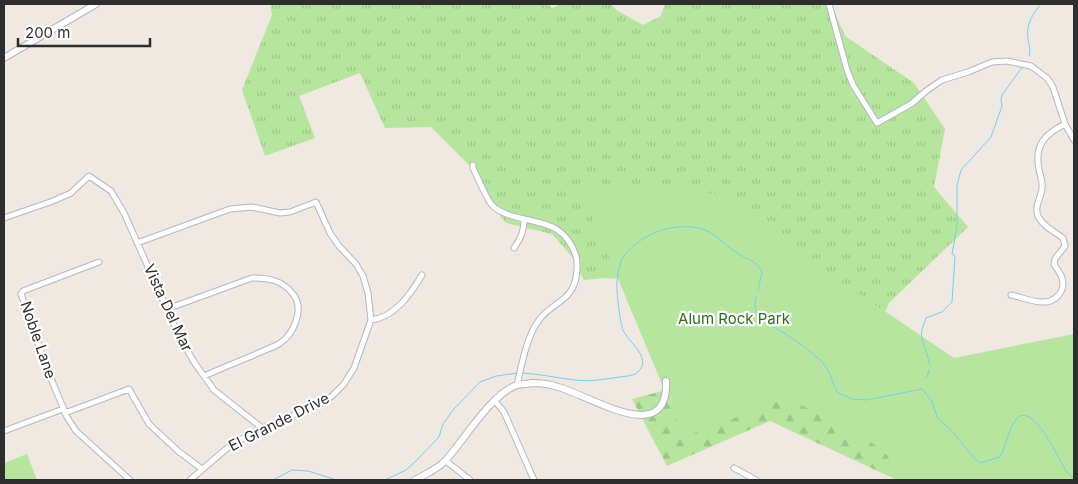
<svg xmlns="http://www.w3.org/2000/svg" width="1078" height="484" font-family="Inter,sans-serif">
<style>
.grass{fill:url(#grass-tufts)}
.forest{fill:url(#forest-firs)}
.park{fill:#b6e59e}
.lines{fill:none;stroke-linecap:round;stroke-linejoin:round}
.stream{stroke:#75cff0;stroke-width:1}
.minor-casing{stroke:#b4b7c1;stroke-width:7}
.tertiary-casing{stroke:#b4b7c1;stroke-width:8}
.minor{stroke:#fff;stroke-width:5}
.tertiary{stroke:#fff;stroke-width:6}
.labels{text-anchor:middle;stroke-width:4.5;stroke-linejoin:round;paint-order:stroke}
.street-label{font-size:15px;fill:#2e2e2e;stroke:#fff}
.park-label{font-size:15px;fill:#2c6e1b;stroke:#fff}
</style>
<defs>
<pattern id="grass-tufts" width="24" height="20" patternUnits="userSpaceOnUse" patternTransform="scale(1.25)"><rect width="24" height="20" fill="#b6e59e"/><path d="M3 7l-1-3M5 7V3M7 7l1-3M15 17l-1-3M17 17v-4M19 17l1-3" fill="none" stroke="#9dc588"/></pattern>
<pattern id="forest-firs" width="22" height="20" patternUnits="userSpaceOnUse" patternTransform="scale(1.25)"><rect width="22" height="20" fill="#b6e59e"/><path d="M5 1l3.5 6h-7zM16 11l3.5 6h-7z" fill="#9dc588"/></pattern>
</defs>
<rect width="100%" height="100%" fill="#efe9e1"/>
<path class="grass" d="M270 4H548L552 8 561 4H611L616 10 643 25 661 16 665 4H831L845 36 914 83 945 129 934 187 968 227 889 303 886 310 838 364 625 279 606 278 584 280 572 257 552 234 506 223 480 190 470 166 431 127 385 128 360 73 299 96 315 138 265 156 242 90 272 15Z"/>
<path class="forest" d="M763 364 1074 480H897L770 421 667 466 632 399Z"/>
<path class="park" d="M579 185 720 194 790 247 954 358 1074 334V480H894L888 456 872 443 788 398 684 437Z
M27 454 37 480H4V463Z"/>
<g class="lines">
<path class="stream" d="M1029 56C1031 50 1029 45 1028 39 1026 24 1032 15 1041 4
M756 297C750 322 772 324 787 335 798 342 809 350 819 359 830 368 831 381 838 393L852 399 866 400 922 389 931 400 938 419 951 430 975 459 980 463 1000 457C1006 446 1008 431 1015 421 1031 396 1060 462 1066 471 1068 474 1072 477 1074 479
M930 366C928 356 924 347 922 338 920 332 924 324 926 318L942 312 952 302 955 256 952 254 957 226V185L961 170 991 137 1002 106 1001 99 1002 95 1023 66
M522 373C540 374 557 378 575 380 590 382 605 379 620 377 626 376 634 376 638 372 653 358 628 342 623 330 620 324 616 288 617 281 618 275 619 265 622 259 638 234 674 221 702 229 716 233 724 245 736 252 745 259 758 261 762 272L758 290
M927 377 929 370
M273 480 292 470 308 471 337 480
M385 480 406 470 414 463 439 437 443 424 453 410 480 382 496 376 518 373"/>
<g class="minor-casing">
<path id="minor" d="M829 4 847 70 853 85 877 123 911 104 926 91 942 80 968 72 992 62 1007 61 1031 66 1047 78 1053 87 1065 124 1074 140
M473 165V168C478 178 486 198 492 205 497 211 506 214 512 216 541 224 565 222 576 256 578 263 577 271 576 278 571 302 551 303 539 320 526 338 522 364 517 385
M4 218 53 201 71 193 89 176 111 191 124 213 179 336 194 362 214 390 262 428
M137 243 230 209 252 207 280 213 290 212 316 202 330 233 339 246 356 264 363 276 368 293 371 320 354 368 344 384 332 396 317 406 262 428 232 444 190 480
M514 248C521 238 524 231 524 219
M99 262 23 291 21 294 47 369 67 417 76 431 130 480
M1011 295C1021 297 1032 302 1042 302 1055 303 1066 291 1062 278 1061 274 1057 269 1054 264L1055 259 1065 246 1063 238C1055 232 1044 227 1039 218 1033 208 1041 199 1042 188 1043 181 1040 176 1039 169 1034 145 1045 134 1065 124
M167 309 252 278C269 278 282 280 293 294 305 309 294 334 279 344 271 348 262 351 254 355 237 362 220 369 204 376
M371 320C395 317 410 295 422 275
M495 401 504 412 534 480
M65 413 129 389 149 424 178 451 202 469
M4 431 63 409
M446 461 470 480
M734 468 756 480"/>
</g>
<g class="tertiary-casing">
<path id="tertiary" d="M4 58 96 4
M415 480C426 474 438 469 446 460 465 439 491 394 517 385 521 384 527 384 532 383 541 383 550 384 558 387 589 395 669 449 666 381"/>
</g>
<use href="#minor" class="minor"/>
<use href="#tertiary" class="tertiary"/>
</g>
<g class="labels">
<g class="street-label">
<text transform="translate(168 308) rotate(65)" y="5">Vista Del Mar</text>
<text transform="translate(38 340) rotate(71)" y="5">Noble Lane</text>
<text transform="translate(279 422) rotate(-27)" y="5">El Grande Drive</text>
</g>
<g class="park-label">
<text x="734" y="324">Alum Rock Park</text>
</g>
</g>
<rect width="1078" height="484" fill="none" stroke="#2e2e2e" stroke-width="10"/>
<path d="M18 38v8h132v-8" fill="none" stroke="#2e2e2e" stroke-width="2.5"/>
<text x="25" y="38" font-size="15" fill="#2e2e2e" stroke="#ffffff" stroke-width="4" paint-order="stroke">200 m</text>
</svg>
